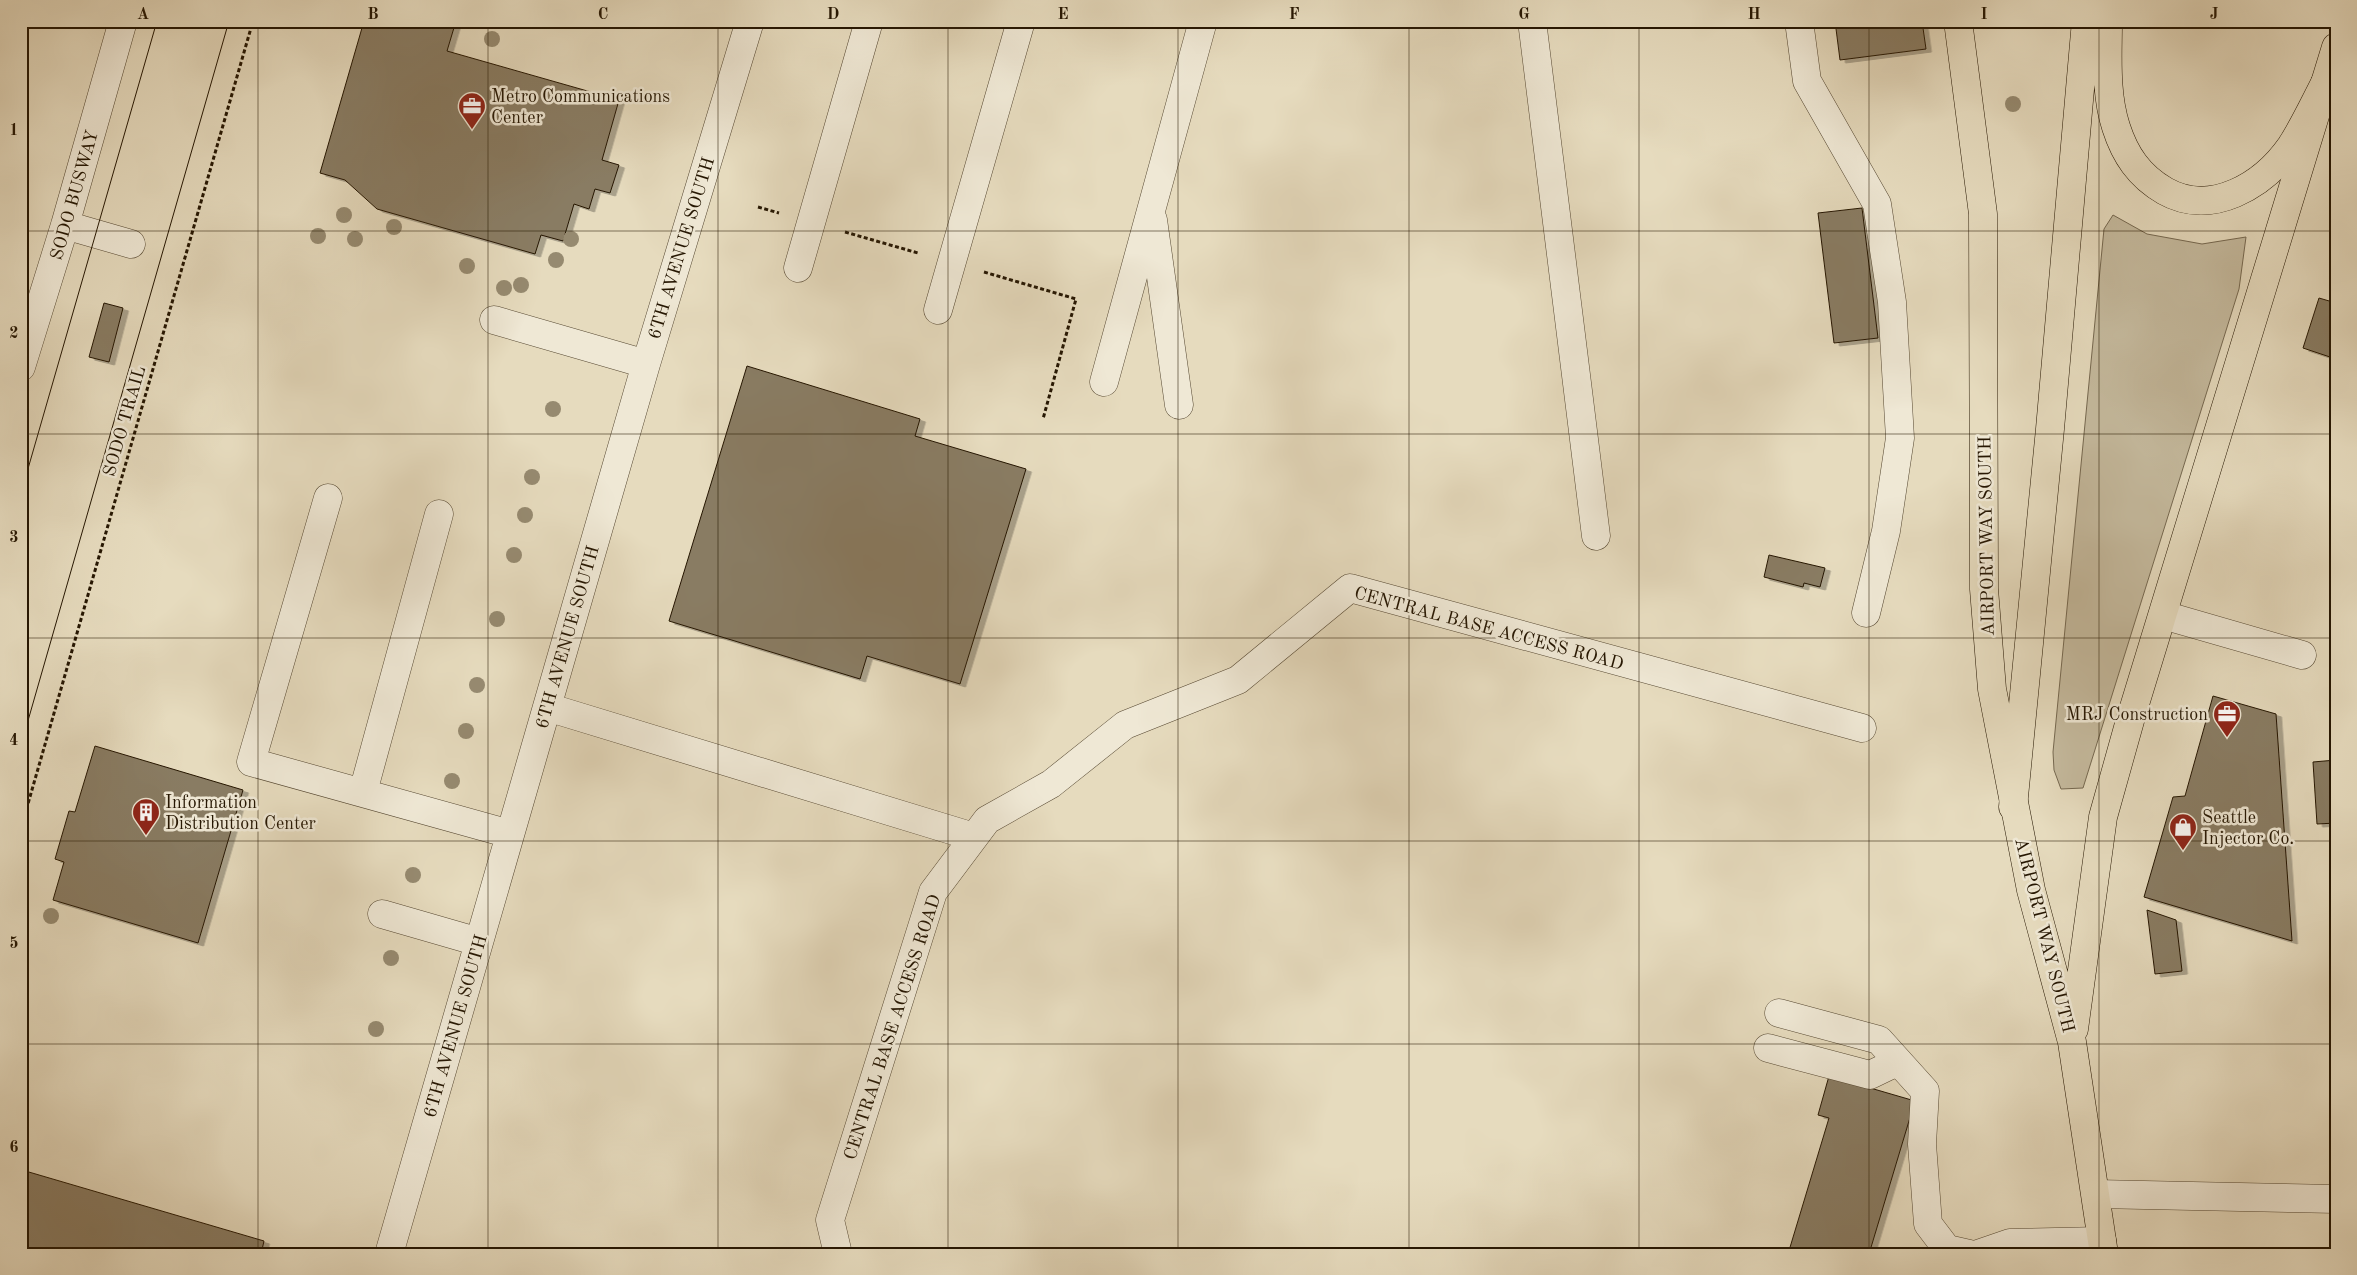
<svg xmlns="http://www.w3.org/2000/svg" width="2357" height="1275" font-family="'Old Standard TT',serif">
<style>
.green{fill:#c5ba9e;stroke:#756850}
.building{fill:#897c64;stroke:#251602;filter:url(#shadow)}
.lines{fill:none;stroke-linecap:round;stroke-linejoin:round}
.minor-casing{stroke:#554731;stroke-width:29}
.major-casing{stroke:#251602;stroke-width:29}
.highway-casing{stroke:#251602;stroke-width:29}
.path{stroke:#251602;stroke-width:3;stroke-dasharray:4 2.5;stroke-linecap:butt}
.minor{stroke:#efe8d5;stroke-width:28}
.major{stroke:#e6dbbe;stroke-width:28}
.highway{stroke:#e6dbbe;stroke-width:28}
.tram{stroke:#251602;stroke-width:1}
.tree{fill:#968a70}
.grid{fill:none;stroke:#251602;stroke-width:1;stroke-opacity:0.55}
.labels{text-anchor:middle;stroke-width:5;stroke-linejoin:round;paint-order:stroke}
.poi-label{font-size:18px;fill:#251602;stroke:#efe8d5;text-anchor:start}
.street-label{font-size:18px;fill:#251602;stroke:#efe8d5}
.neatline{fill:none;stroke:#251602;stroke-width:2}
.grid-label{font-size:16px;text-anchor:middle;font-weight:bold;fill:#251602}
</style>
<defs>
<filter id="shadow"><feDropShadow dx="5.5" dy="3" stdDeviation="0" flood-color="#0004"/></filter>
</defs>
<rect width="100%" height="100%" fill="#e6dbbe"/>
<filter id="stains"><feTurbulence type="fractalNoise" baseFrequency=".004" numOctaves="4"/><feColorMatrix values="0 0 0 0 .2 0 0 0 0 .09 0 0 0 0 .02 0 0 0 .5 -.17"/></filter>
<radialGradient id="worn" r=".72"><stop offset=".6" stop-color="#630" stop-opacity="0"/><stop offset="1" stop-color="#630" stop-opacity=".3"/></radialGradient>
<path class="green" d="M2113 215 2147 234 2202 244 2246 237 2239 289 2083 788 2061 789 2054 770 2053 752 2104 229Z"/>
<path class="building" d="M364 21H456L447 51 619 100 602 160 619 165 610 193 595 189 589 209 574 204 563 241 541 235 535 254 377 209 345 180 320 173Z
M1835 21H1922L1926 49 1840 60Z
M1862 208 1878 338 1834 343 1818 213Z
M2319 298 2336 303V359L2303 348Z
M104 303 123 308 109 362 89 357Z
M747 366 920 419 915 436 1026 469 960 684 867 656 860 679 669 621Z
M1769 555 1825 568 1820 587 1804 583 1803 587 1764 577Z
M2213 696 2276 714 2292 941 2144 897 2173 797 2185 796Z
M95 746 243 790 198 943 53 900 64 862 55 859 69 811 75 812Z
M2336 760V823L2317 824 2313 762Z
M2147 910 2176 920 2182 971 2155 974Z
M1829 1076 1915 1101 1869 1254H1788L1829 1118 1818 1115Z
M22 1170 264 1241 261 1254H21Z
M2261 1248V1254H2207V1253Z"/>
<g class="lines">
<g class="minor-casing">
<path id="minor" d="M1532 21 1596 536
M1799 21 1807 81 1877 204 1892 302 1900 438 1886 531 1866 613
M1153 220 1179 405
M65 225 131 244
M798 268 869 21
M938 310 1021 21
M494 320 646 364
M21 367 65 225 123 21
M1104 382 1203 21
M328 498 251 762 510 834
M2163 615 2302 655
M547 707 974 837
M363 792 439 514
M382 914 479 942
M1779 1013 1879 1040 1925 1091 1922 1144 1928 1224 1947 1249 1969 1254
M1768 1048 1870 1075 1897 1062
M2096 1194 2336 1199
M389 1254 646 364 750 21
M838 1254 830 1220 933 892 987 820 1051 784 1125 725 1238 680 1350 588 1862 728
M1978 1254 2010 1243 2102 1241"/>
</g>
<g class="major-casing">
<path id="major" d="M1958 21 1983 214 1984 589 1992 689 2031 890 2072 1042 2104 1254
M2074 1029 2103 817 2131 717 2336 47"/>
</g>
<g class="highway-casing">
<path id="highway" d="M2108 21C2108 56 2105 93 2116 127 2125 155 2139 176 2165 191 2211 217 2263 186 2291 146 2304 126 2314 104 2325 83
M2013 807 2050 429 2086 21"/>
</g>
<path class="path" d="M758 207 779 213
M845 232 918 253
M984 272 1076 299 1043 419
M21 828 253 21"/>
<use href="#minor" class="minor"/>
<use href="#major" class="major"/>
<use href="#highway" class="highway"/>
<path class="tram" d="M21 493 157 21
M21 745 229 21"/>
</g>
<g class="tree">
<circle cx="492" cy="39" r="8"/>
<circle cx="2013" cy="104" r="8"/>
<circle cx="344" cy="215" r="8"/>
<circle cx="394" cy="227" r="8"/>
<circle cx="318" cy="236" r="8"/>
<circle cx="355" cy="239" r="8"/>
<circle cx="571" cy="239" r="8"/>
<circle cx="556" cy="260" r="8"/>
<circle cx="467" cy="266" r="8"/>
<circle cx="521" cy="285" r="8"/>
<circle cx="504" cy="288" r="8"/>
<circle cx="553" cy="409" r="8"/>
<circle cx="532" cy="477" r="8"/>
<circle cx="525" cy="515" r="8"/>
<circle cx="514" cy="555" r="8"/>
<circle cx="497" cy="619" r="8"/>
<circle cx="477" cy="685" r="8"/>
<circle cx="466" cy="731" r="8"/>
<circle cx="452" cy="781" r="8"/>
<circle cx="413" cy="875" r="8"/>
<circle cx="51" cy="916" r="8"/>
<circle cx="391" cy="958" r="8"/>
<circle cx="376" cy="1029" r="8"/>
</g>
<path class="grid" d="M258 21V1254M488 21V1254M718 21V1254M948 21V1254M1178 21V1254M1409 21V1254M1639 21V1254M1869 21V1254M2099 21V1254M21 231H2336M21 434H2336M21 638H2336M21 841H2336M21 1044H2336"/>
<defs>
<g id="office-pin" transform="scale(1.4375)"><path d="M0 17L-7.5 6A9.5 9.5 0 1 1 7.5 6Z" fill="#8f2418" stroke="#efe8d5"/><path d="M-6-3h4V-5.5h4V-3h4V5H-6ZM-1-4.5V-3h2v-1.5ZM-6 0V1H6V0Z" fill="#fff"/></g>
<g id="building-pin" transform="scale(1.4375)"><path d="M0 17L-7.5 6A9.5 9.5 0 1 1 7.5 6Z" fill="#8f2418" stroke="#efe8d5"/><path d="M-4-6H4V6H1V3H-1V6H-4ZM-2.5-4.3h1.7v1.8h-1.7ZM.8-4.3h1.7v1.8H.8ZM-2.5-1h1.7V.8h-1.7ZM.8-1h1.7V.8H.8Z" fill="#fff"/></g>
<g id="shop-pin" transform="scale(1.4375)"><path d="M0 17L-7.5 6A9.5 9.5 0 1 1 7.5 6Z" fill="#8f2418" stroke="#efe8d5"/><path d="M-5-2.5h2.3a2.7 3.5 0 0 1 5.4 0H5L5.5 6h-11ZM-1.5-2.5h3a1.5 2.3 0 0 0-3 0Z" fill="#fff"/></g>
</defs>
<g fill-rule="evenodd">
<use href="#office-pin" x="472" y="106"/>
<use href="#office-pin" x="2227" y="714"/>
<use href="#building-pin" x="146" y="812"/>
<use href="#shop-pin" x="2183" y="827"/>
</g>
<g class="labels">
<g class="poi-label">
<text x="491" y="102">Metro Communications<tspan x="491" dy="21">Center</tspan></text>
<text x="2208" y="720" text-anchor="end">MRJ Construction</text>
<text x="165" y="808">Information<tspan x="165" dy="21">Distribution Center</tspan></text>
<text x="2202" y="823">Seattle<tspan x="2202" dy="21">Injector Co.</tspan></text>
</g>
<g class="street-label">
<text transform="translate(74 195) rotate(-74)" y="6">SODO BUSWAY</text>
<text transform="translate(681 248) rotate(-73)" y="6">6TH AVENUE SOUTH</text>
<text transform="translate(124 421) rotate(-74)" y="6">SODO TRAIL</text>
<text transform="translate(1986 536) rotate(-91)" y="6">AIRPORT WAY SOUTH</text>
<text transform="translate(1489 628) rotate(15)" y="6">CENTRAL BASE ACCESS ROAD</text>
<text transform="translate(567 637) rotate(-74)" y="6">6TH AVENUE SOUTH</text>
<text transform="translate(2045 935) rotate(76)" y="6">AIRPORT WAY SOUTH</text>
<text transform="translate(455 1026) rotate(-74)" y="6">6TH AVENUE SOUTH</text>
<text transform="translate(892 1027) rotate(-72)" y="6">CENTRAL BASE ACCESS ROAD</text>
</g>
</g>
<rect width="2357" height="1275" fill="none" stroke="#e6dbbe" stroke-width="55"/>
<rect x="28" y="28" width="2302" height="1220" class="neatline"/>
<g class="grid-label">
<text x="143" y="19">A</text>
<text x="373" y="19">B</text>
<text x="603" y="19">C</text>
<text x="833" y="19">D</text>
<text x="1063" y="19">E</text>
<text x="1294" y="19">F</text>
<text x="1524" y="19">G</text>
<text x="1754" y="19">H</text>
<text x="1984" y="19">I</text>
<text x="2214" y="19">J</text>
<text x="14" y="135">1</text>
<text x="14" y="338">2</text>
<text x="14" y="542">3</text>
<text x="14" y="745">4</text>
<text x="14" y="948">5</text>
<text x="14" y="1152">6</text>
</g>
<rect width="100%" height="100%" filter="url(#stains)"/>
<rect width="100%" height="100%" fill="url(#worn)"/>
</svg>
